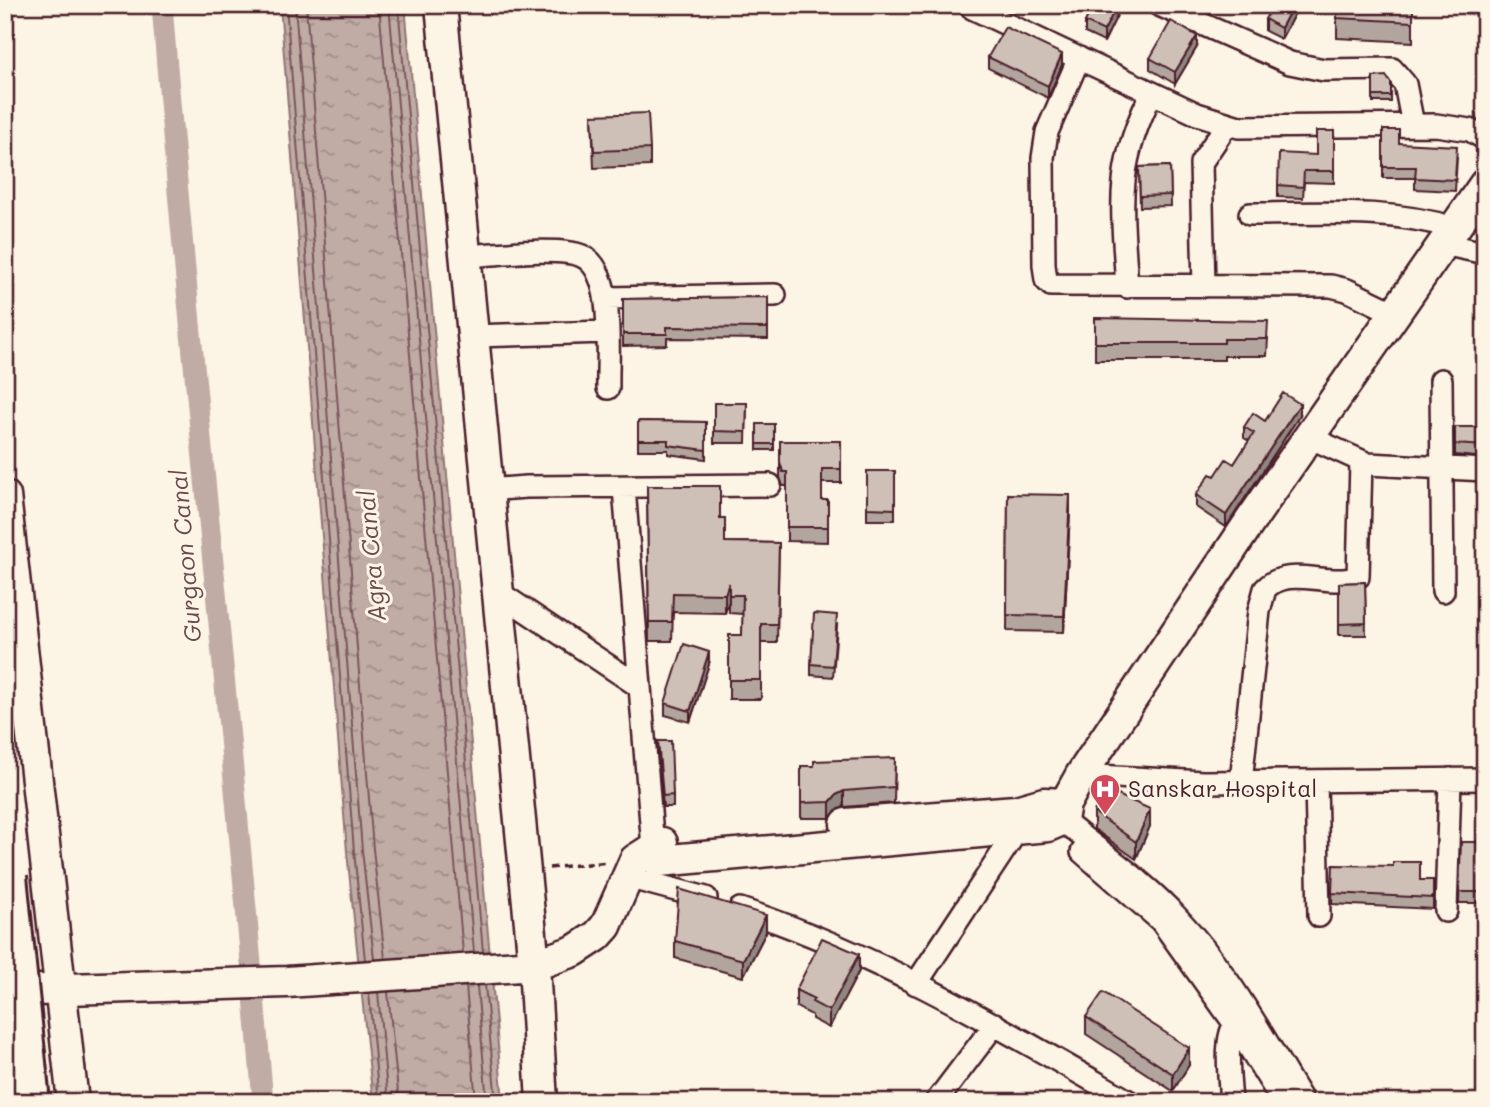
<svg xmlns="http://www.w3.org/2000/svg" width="1490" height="1107" font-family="Mali,sans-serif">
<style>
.water{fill:url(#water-ripples);stroke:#917474;stroke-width:2}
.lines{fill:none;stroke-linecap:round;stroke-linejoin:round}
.shore{stroke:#79575c;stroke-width:2}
.canal{stroke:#c0aca5;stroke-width:21}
.street-casing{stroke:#4a1f2b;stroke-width:26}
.secondary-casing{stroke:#4a1f2b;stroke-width:35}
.path{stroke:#4a1f2b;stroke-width:3.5;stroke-dasharray:7 5;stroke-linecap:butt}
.street{stroke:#fcf5e5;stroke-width:21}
.secondary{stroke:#fcf5e5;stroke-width:30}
.highway-bridge-casing{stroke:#4a1f2b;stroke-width:44;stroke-linecap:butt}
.highway-bridge{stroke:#fcf5e5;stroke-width:38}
.wall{fill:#b2a59d;stroke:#4a1f2b;stroke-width:2}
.shaded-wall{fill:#918680;stroke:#4a1f2b;stroke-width:2}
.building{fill:#cfc0b7;stroke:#4a1f2b;stroke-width:2}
.labels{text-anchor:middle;stroke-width:6;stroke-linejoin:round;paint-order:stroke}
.poi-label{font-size:23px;fill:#4a1f2b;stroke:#fcf5e5;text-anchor:start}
.water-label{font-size:24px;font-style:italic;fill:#6d4950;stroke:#fcf5e5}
</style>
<defs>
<pattern id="water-ripples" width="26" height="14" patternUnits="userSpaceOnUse" patternTransform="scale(1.75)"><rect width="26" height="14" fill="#c0aca5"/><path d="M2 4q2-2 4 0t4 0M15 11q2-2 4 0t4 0" fill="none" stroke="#9e8b87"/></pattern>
</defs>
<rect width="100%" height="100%" fill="#fcf5e5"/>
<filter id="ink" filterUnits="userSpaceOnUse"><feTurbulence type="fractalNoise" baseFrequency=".0143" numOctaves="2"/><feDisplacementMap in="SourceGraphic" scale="14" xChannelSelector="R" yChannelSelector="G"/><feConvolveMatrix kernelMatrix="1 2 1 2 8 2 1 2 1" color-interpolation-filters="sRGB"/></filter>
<g filter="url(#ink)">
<path class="water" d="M280 5H405L503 1102H373L347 852Z"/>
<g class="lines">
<path class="shore" d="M286 5 354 851 365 960
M295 5 362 850 374 959
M306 5 373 849 385 959
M379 5 463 953
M389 5 474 952
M398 5 483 952
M485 985 496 1102
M466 986 476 1102
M477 986 487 1102
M378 992 388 1102
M388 992 399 1102
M369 993 379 1102"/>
<path class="canal" d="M162 5C191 371 233 736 263 1102"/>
<g class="street-casing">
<path id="street" d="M973 5 972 8 1197 114 1239 127 1436 125 1470 130 1485 139
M1159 5 1290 63 1324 70 1392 69 1405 84 1413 125
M1079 58 1047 132 1043 158 1044 265 1046 280 1051 285 1331 286 1347 290 1395 313
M1250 214C1319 214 1388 208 1454 228
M1443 244 1485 253
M464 256C491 255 559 246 582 256 616 271 607 356 608 388
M1204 286 1201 163 1227 124
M1127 287C1122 207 1114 167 1152 93
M606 298 775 295
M472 336 606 332
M1441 380 1443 591
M1309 437 1368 464 1485 470
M624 488 653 848
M487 490 526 487 770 485
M498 592 637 685
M1081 775 1203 782 1485 779
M1241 782 1259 611 1265 589C1288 564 1328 588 1358 577L1361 462
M1316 782 1319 916
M1053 812C1093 848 1139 876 1176 916 1228 971 1264 1038 1303 1102
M1082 852 1161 921 1234 1023 1283 1102
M627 877 706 898
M740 909C878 954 1005 1030 1130 1102
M1446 911 1450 779
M916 984 1018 829
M936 1102 995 1024
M1231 1102C1230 1082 1222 1031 1239 1020"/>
</g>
<g class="secondary-casing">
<path id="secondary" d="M441 5 534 965 542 1102
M5 496 73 1102
M846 824 1016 811 1044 803 1065 804
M646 853 659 861 1048 826 1062 820 1065 804 1081 775 1251 520 1485 184
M5 991 287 982 534 965 574 951 597 936 606 926 635 860 662 843"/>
</g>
<path class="path" d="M549 868 608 862"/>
<use href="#street" class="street"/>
<use href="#secondary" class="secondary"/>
<g class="highway-bridge-casing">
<path id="highway-bridge" d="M7 877 30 1102"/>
</g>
<use href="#highway-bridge" class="highway-bridge"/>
</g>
<path class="wall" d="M1122 5 1104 42 1085 33V22Z
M1297 5V9L1281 39 1265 31V19Z
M1337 5 1413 22V42L1337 38Z
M1197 47 1175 84 1150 69V58Z
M988 57 1062 65 1048 98 988 68Z
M1373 77 1391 83V102H1373Z
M592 115 650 149V166L594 168Z
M1383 130 1399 143 1457 157 1455 191 1415 189V178H1383Z
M1334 131V183L1304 182 1303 198 1278 197V185L1316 155Z
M1170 166 1171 206 1140 207 1139 167Z
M768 297V339L667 338V345L623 346V299Z
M1095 318 1268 338 1267 356H1224V360H1095Z
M714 403H747L746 443H714Z
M1300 415 1226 527 1196 507V495L1215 476 1234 464 1249 441 1244 438V427L1265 421Z
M638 421 706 422V459L668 454V450H638Z
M757 424H774V450H757Z
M1455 427H1485V458L1455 455Z
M780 441H841V483H822V500H828V542L787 541V486H783L780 477Z
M867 471H895V520H867Z
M647 486 720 518 725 542 779 543 777 643H761V699H729V635H742L743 614 729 613V601L725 613 673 612 672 641H649Z
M1008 494 1070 511 1064 632 1007 631Z
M1365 582 1366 635H1339V583Z
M837 626 833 677 811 675V664Z
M709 664 690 722 665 715V703Z
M658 741 673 795V807H663Z
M895 758 894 803 844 807 836 810 830 818H801V766H814Z
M1094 812 1150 826 1136 859 1094 829Z
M1461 842H1485V903H1459Z
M1333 865 1420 880H1433V909L1332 904Z
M766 932 743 977 675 958V941Z
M859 971 829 1028 812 1019V1015L796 1007V990Z
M1086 1017 1189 1065 1173 1091 1086 1034Z"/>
<path class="shaded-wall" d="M1117 5H1122L1104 42V31Z
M1293 5H1297V9L1281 39V28Z
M1197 36V47L1175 84V72Z
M1062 54V65L1048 98V86Z
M1300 404V415L1226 527V515Z
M1070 495V511L1064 632V616Z
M729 583V601L725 613V594Z
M709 652V664L690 722V711Z
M844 791V807L836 810 830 818V802L836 795Z
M1150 809V826L1136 859V842Z
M766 915V932L743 977V960Z
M859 954V971L829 1028V1011Z
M1189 1048V1065L1173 1091V1074Z"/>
<path class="building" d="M1093 5H1117L1104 31 1085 22Z
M1273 5H1293L1281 28 1265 19Z
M1337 5H1413V22L1337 18Z
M1171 21 1197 36 1175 72 1150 58Z
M1005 27 1062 54 1048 86 988 57Z
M1386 76 1391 83V96H1373V77Z
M648 113 650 149 594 151 592 115Z
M1383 130H1399V143L1457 146 1455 180 1415 178 1416 167H1383Z
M1316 131H1334V171H1304L1303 187 1278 185 1279 153 1316 155Z
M1170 166 1171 195 1140 196 1139 167Z
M768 297V328L667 327V334H623V299Z
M1095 318 1268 321 1267 339H1224V343H1095Z
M1283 393 1300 404 1226 515 1196 495 1210 474 1215 476 1226 459 1234 464 1254 433 1244 427 1253 413 1265 421Z
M714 403H747L746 432 714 431Z
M638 421 706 422V450L668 445V440H638Z
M757 424H774V444H757Z
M1455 427H1485V446L1455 444Z
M780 441H841V469H822V500H828V527H787V472H783L780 462Z
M867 471H895V509L867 508Z
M647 486H720V518H725V542L779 543 777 624H761V680H729V635H742L743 595H729V583L725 594 673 593 672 622H649Z
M1008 494 1070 495 1064 616 1007 615Z
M1365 582 1366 623 1339 624V583Z
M814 613 837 615 833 666 811 664Z
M684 644 709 652 690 711 665 703Z
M658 741H671L673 795 663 796Z
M895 758 894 787 844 791 836 795 830 802 801 803V766H814V761Z
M1104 789 1150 809 1136 842 1094 812Z
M1461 842H1485V892H1459Z
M1393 862H1420V880H1433V898L1332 893 1333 865 1393 866Z
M679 889 766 915 743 960 675 941Z
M822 938 859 954 829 1011 812 1002 814 999 796 990Z
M1103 992 1189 1048 1173 1074 1086 1017Z"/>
</g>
<defs>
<g id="hospital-pin" transform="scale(1.575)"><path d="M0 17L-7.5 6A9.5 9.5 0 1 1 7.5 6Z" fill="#d1495b" stroke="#fcf5e5"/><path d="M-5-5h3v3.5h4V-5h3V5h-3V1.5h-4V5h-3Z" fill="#fff"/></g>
</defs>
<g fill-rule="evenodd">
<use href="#hospital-pin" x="1105" y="789"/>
</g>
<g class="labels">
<g class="poi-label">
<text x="1128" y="797">Sanskar Hospital</text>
</g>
<g class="water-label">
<text transform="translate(186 556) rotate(-95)" y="8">Gurgaon Canal</text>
<text transform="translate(372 556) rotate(-95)" y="8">Agra Canal</text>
</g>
</g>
<rect width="1490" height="1107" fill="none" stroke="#fcf5e5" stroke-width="28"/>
<rect x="14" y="14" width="1462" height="1079" fill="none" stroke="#4a1f2b" stroke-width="2.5" filter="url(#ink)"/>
</svg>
